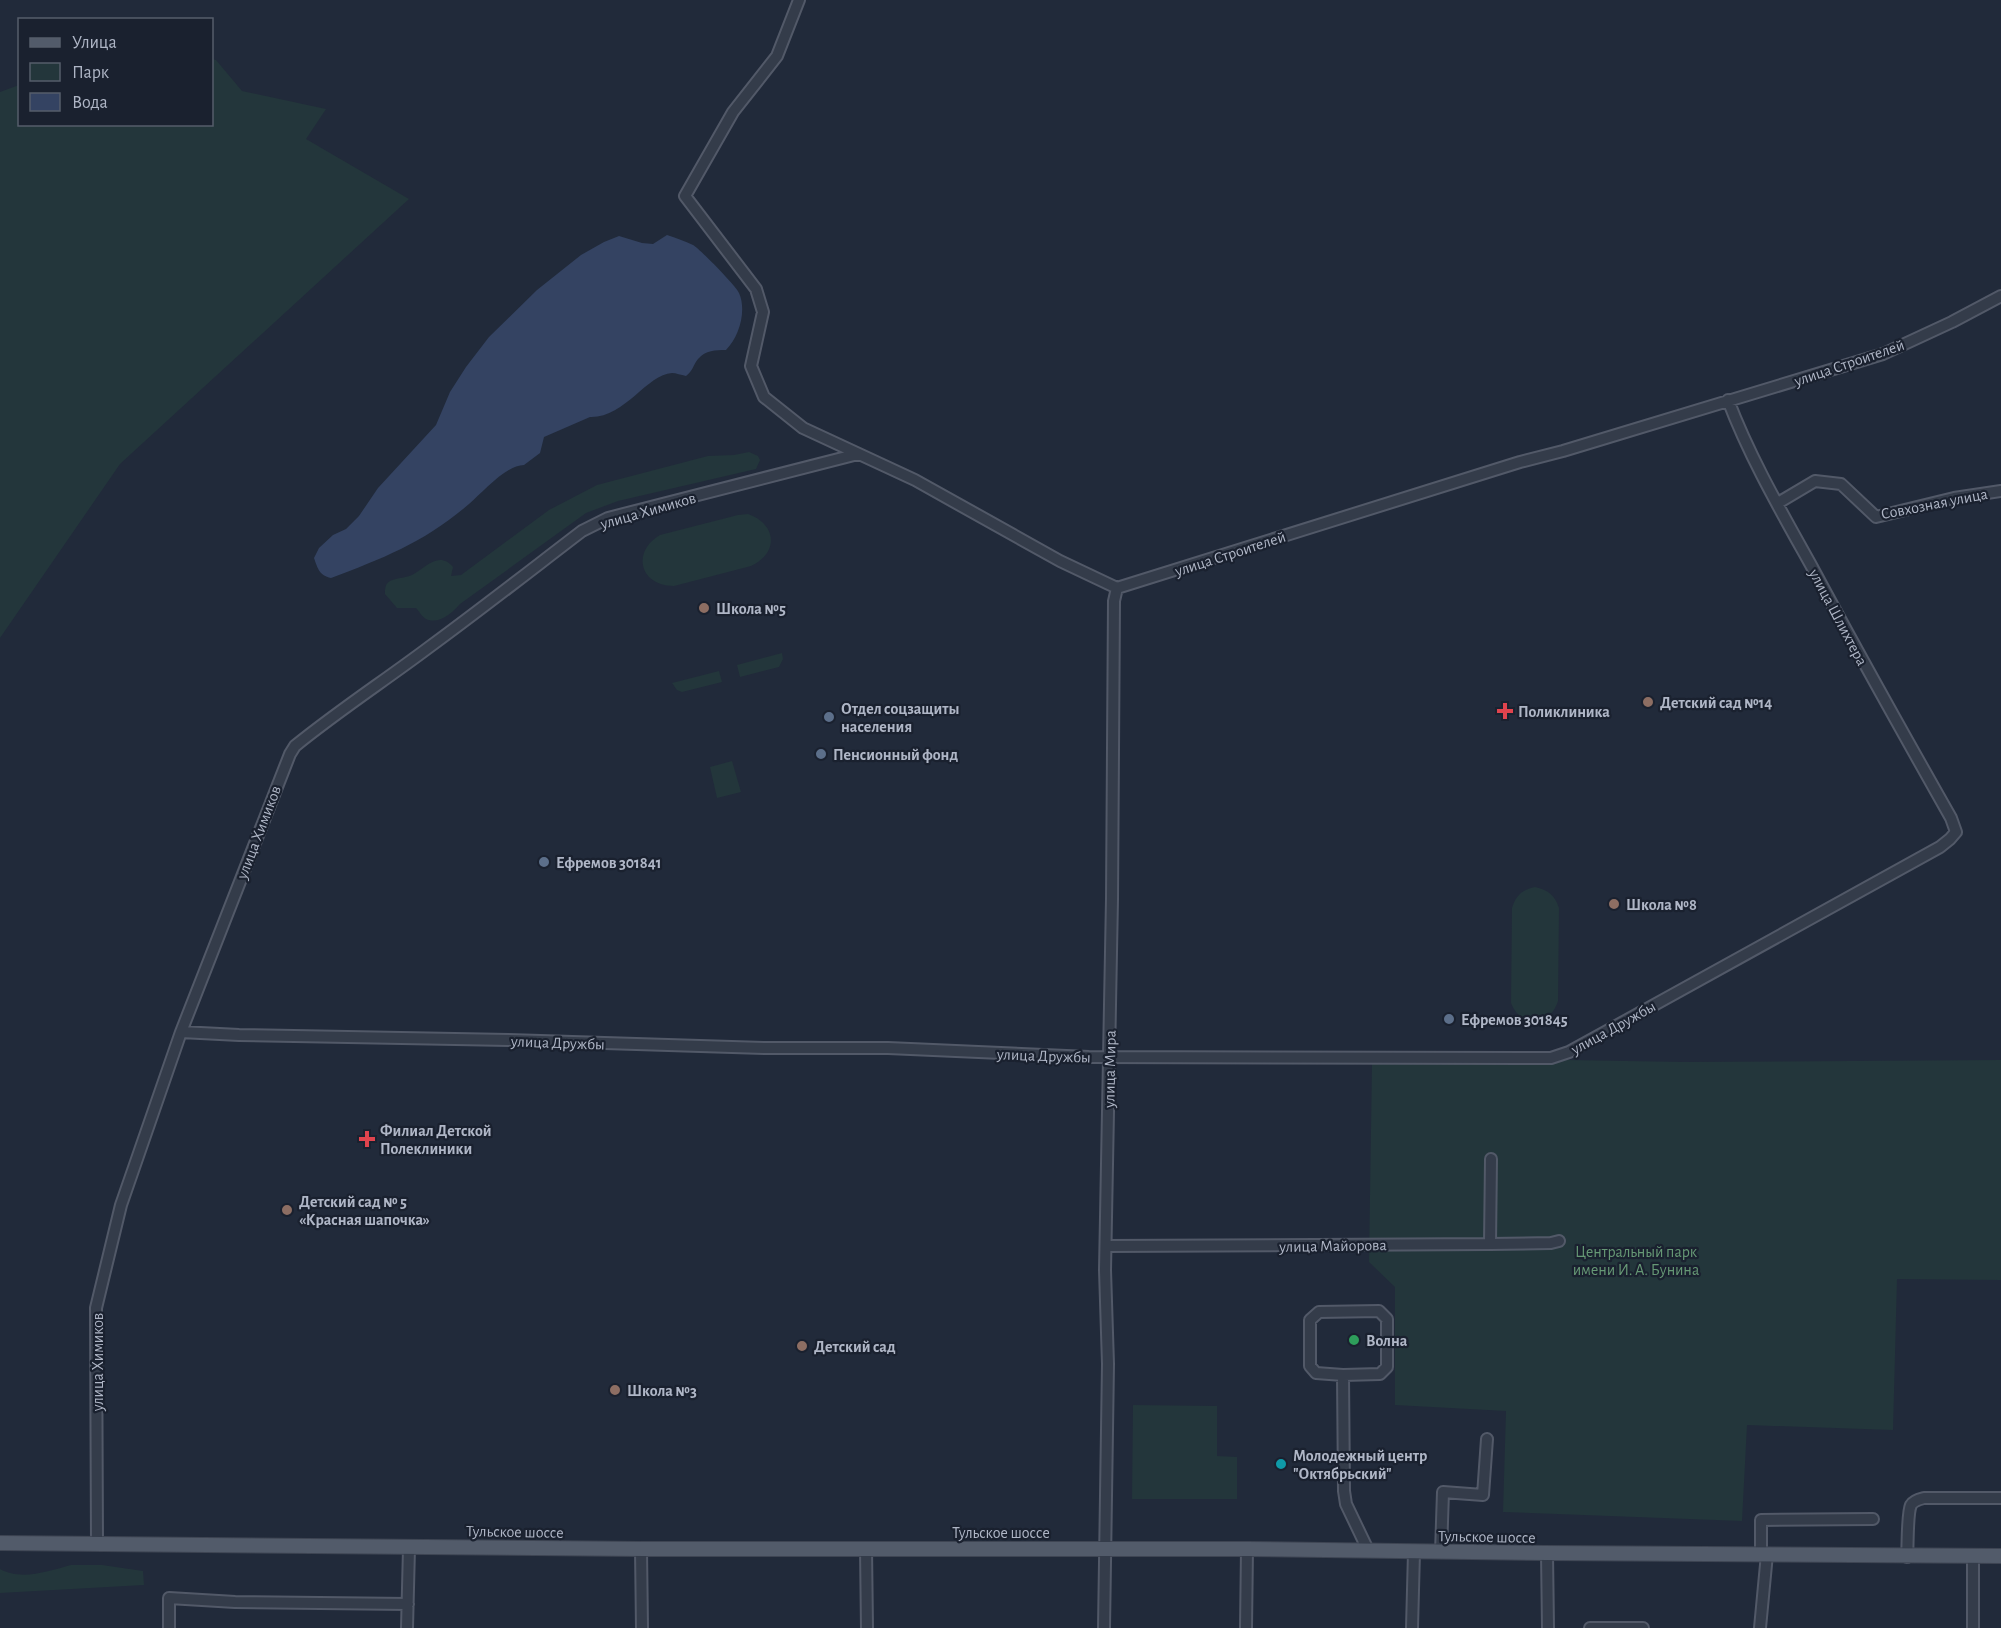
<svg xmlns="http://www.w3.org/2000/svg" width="2001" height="1628" font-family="'Alegreya Sans',sans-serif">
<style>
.green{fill:#23363b}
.water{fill:#344362}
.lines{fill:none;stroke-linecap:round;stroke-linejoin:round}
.minor-casing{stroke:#525968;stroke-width:14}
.major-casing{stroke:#3e4553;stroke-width:16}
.minor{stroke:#343c4a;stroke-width:10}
.major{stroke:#525b6a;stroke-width:14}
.education-dot{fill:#8d6e63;stroke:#1a212f;stroke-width:2}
.health-dot{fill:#e0444e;stroke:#1a212f;stroke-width:2}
.service-dot{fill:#5c6f8a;stroke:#1a212f;stroke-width:2}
.leisure-dot{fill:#2e9e5b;stroke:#1a212f;stroke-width:2}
.culture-dot{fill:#0f9aa8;stroke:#1a212f;stroke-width:2}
.labels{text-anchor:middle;stroke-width:4.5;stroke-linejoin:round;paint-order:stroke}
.street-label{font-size:16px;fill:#afb6c6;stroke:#1a212f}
.poi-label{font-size:16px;font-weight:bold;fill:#afb6c6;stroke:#1a212f;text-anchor:start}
.park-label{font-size:16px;fill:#669875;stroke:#1a212f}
</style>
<rect width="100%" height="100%" fill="#212a3a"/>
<path class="green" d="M212 59 216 60 242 91 326 109 306 139 409 199 120 464 0 638V92L19 85 20 124H212Z
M749 452 758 456 760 460 756 469 618 501 586 513 460 604C452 613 439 625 426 619 422 617 419 611 416 608H397L385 594C385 589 385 584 390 581 396 578 405 578 412 575 425 568 439 550 453 567L451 576 461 575 549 510 597 485 708 456 734 455Z
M748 514C777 524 779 553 751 566L674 586C640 586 631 552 660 535L738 515Z
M782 653 783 659 779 667 740 677 737 665Z
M719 671 722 682 682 692 677 690 672 683Z
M732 761 741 792 717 798 710 767Z
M1535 887C1548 890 1555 895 1559 908L1558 1001C1550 1027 1521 1029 1511 1003L1512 908C1516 895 1522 890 1535 887Z
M1446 1058 1684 1062 2001 1060V1280L1897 1279 1893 1430 1747 1425 1742 1521 1503 1512 1506 1411 1395 1405V1287L1369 1262 1372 1063Z
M1133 1405 1217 1406V1456L1237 1457V1499H1132Z
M71 1565H102L143 1571 144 1585 0 1593V1569C21 1581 49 1571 71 1565Z"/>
<path class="water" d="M667 235C676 238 685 241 693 245 700 249 737 287 739 293 747 311 739 337 726 350 715 350 706 350 698 359 693 365 693 371 686 376 681 375 676 373 672 373 647 374 625 418 590 417L544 437 540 453 524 465C506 465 483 492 469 504 425 542 384 558 331 578 319 575 318 569 314 558L319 548 333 535 346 529 359 516 378 488 436 425 450 392 466 367 489 337 537 290 581 255 604 242 619 236 642 243 653 244Z"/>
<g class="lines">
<g class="minor-casing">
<path id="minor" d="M799 0 777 56 733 112 685 196 756 289 763 312 751 366 764 397 803 428 915 480 1060 561 1117 588 1520 462 1563 451 1883 354 1952 322 2001 296
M1778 503 1815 481 1841 484 1876 517 1954 498 2001 491
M181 1032 239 1035 509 1040 764 1048H888L1089 1057 1551 1058 1569 1052 1940 847 1950 839 1956 832 1951 818C1904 735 1857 651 1812 567 1782 513 1750 458 1728 400
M1490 1244 1491 1159
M1106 1246 1490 1244 1551 1243 1559 1241
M1343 1375 1380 1374 1387 1367V1319L1379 1311 1319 1312 1310 1320V1366L1316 1373 1343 1375 1344 1491 1346 1504 1368 1550
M97 1544 96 1308 121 1205 181 1032 290 754 295 746C338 711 384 681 428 648 480 610 531 570 582 531L608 518 858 454
M866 1548 867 1628
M641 1549 642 1628
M1441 1552 1443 1492 1483 1495 1487 1439
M1547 1553 1548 1628
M1761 1554V1520L1873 1519
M1907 1557C1908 1546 1907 1513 1911 1505 1914 1500 1920 1499 1924 1498H2001
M169 1628V1598L235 1602 408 1604
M407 1628 409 1548
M1104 1628 1108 1364 1105 1270 1112 899 1114 601 1117 588
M1246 1628 1247 1549
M1412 1628 1414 1552
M1590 1628H1643
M1760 1628 1767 1554
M1973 1628V1557"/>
</g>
<g class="major-casing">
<path id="major" d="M0 1543 641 1549H1247L1547 1553 2001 1556"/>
</g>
<use href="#minor" class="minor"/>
<use href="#major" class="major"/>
</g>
<g class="education-dot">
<circle cx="704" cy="608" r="6"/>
<circle cx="1648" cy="702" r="6"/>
<circle cx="1614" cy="904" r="6"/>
<circle cx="287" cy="1210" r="6"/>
<circle cx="802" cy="1346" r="6"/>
<circle cx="615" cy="1390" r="6"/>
</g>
<g class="health-dot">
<path d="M1502 702h6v6h6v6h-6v6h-6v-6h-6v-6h6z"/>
<path d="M364 1130h6v6h6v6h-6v6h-6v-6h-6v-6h6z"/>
</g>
<g class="service-dot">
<circle cx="829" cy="717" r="6"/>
<circle cx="821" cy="754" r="6"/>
<circle cx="544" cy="862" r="6"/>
<circle cx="1449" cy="1019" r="6"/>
</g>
<circle class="leisure-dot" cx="1354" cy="1340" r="6"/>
<circle class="culture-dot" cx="1281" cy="1464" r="6"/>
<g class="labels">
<g class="street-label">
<text transform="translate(1849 362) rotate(-19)" y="6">улица Строителей</text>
<text transform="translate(1934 503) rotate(-11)" y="6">Совхозная улица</text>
<text transform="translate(648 510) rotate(-16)" y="6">улица Химиков</text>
<text transform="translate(1230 553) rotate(-18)" y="6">улица Строителей</text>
<text transform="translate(1839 617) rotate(62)" y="6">улица Шлихтера</text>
<text transform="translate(258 832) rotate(-69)" y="6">улица Химиков</text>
<text transform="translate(1613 1027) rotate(-29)" y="6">улица Дружбы</text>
<text transform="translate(558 1042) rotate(2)" y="6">улица Дружбы</text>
<text transform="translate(1044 1055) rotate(2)" y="6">улица Дружбы</text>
<text transform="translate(1109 1069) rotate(-89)" y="6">улица Мира</text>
<text transform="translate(1333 1245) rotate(-1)" y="6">улица Майорова</text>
<text transform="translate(97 1362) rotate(-90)" y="6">улица Химиков</text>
<text transform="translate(515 1531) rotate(1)" y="6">Тульское шоссе</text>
<text x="1001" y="1538">Тульское шоссе</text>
<text transform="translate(1487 1536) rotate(1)" y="6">Тульское шоссе</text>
</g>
<g class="poi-label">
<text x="716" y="614">Школа №5</text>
<text x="1660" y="708">Детский сад №14</text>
<text x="841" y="714">Отдел соцзащиты<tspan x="841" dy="18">населения</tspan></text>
<text x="1518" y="717">Поликлиника</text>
<text x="833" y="760">Пенсионный фонд</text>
<text x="556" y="868">Ефремов 301841</text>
<text x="1626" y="910">Школа №8</text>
<text x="1461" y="1025">Ефремов 301845</text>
<text x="380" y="1136">Филиал Детской<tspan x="380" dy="18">Полеклиники</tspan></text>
<text x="299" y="1207">Детский сад № 5<tspan x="299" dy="18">«Красная шапочка»</tspan></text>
<text x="1366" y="1346">Волна</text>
<text x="814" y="1352">Детский сад</text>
<text x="627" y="1396">Школа №3</text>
<text x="1293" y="1461">Молодежный центр<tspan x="1293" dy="18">"Октябрьский"</tspan></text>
</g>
<g class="park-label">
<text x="1636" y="1257">Центральный парк<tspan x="1636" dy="18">имени И. А. Бунина</tspan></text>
</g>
</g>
<rect x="18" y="18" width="195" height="108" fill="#1a212f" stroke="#565d6b" stroke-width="1.5"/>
<rect x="30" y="38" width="30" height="9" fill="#525b6a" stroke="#565d6b" stroke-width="1.5"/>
<text x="72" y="48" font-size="18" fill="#afb6c6">Улица</text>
<rect x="30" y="63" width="30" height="18" fill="#23363b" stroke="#565d6b" stroke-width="1.5"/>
<text x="72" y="78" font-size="18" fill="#afb6c6">Парк</text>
<rect x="30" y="93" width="30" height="18" fill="#344362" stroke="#565d6b" stroke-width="1.5"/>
<text x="72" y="108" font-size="18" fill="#afb6c6">Вода</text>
</svg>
